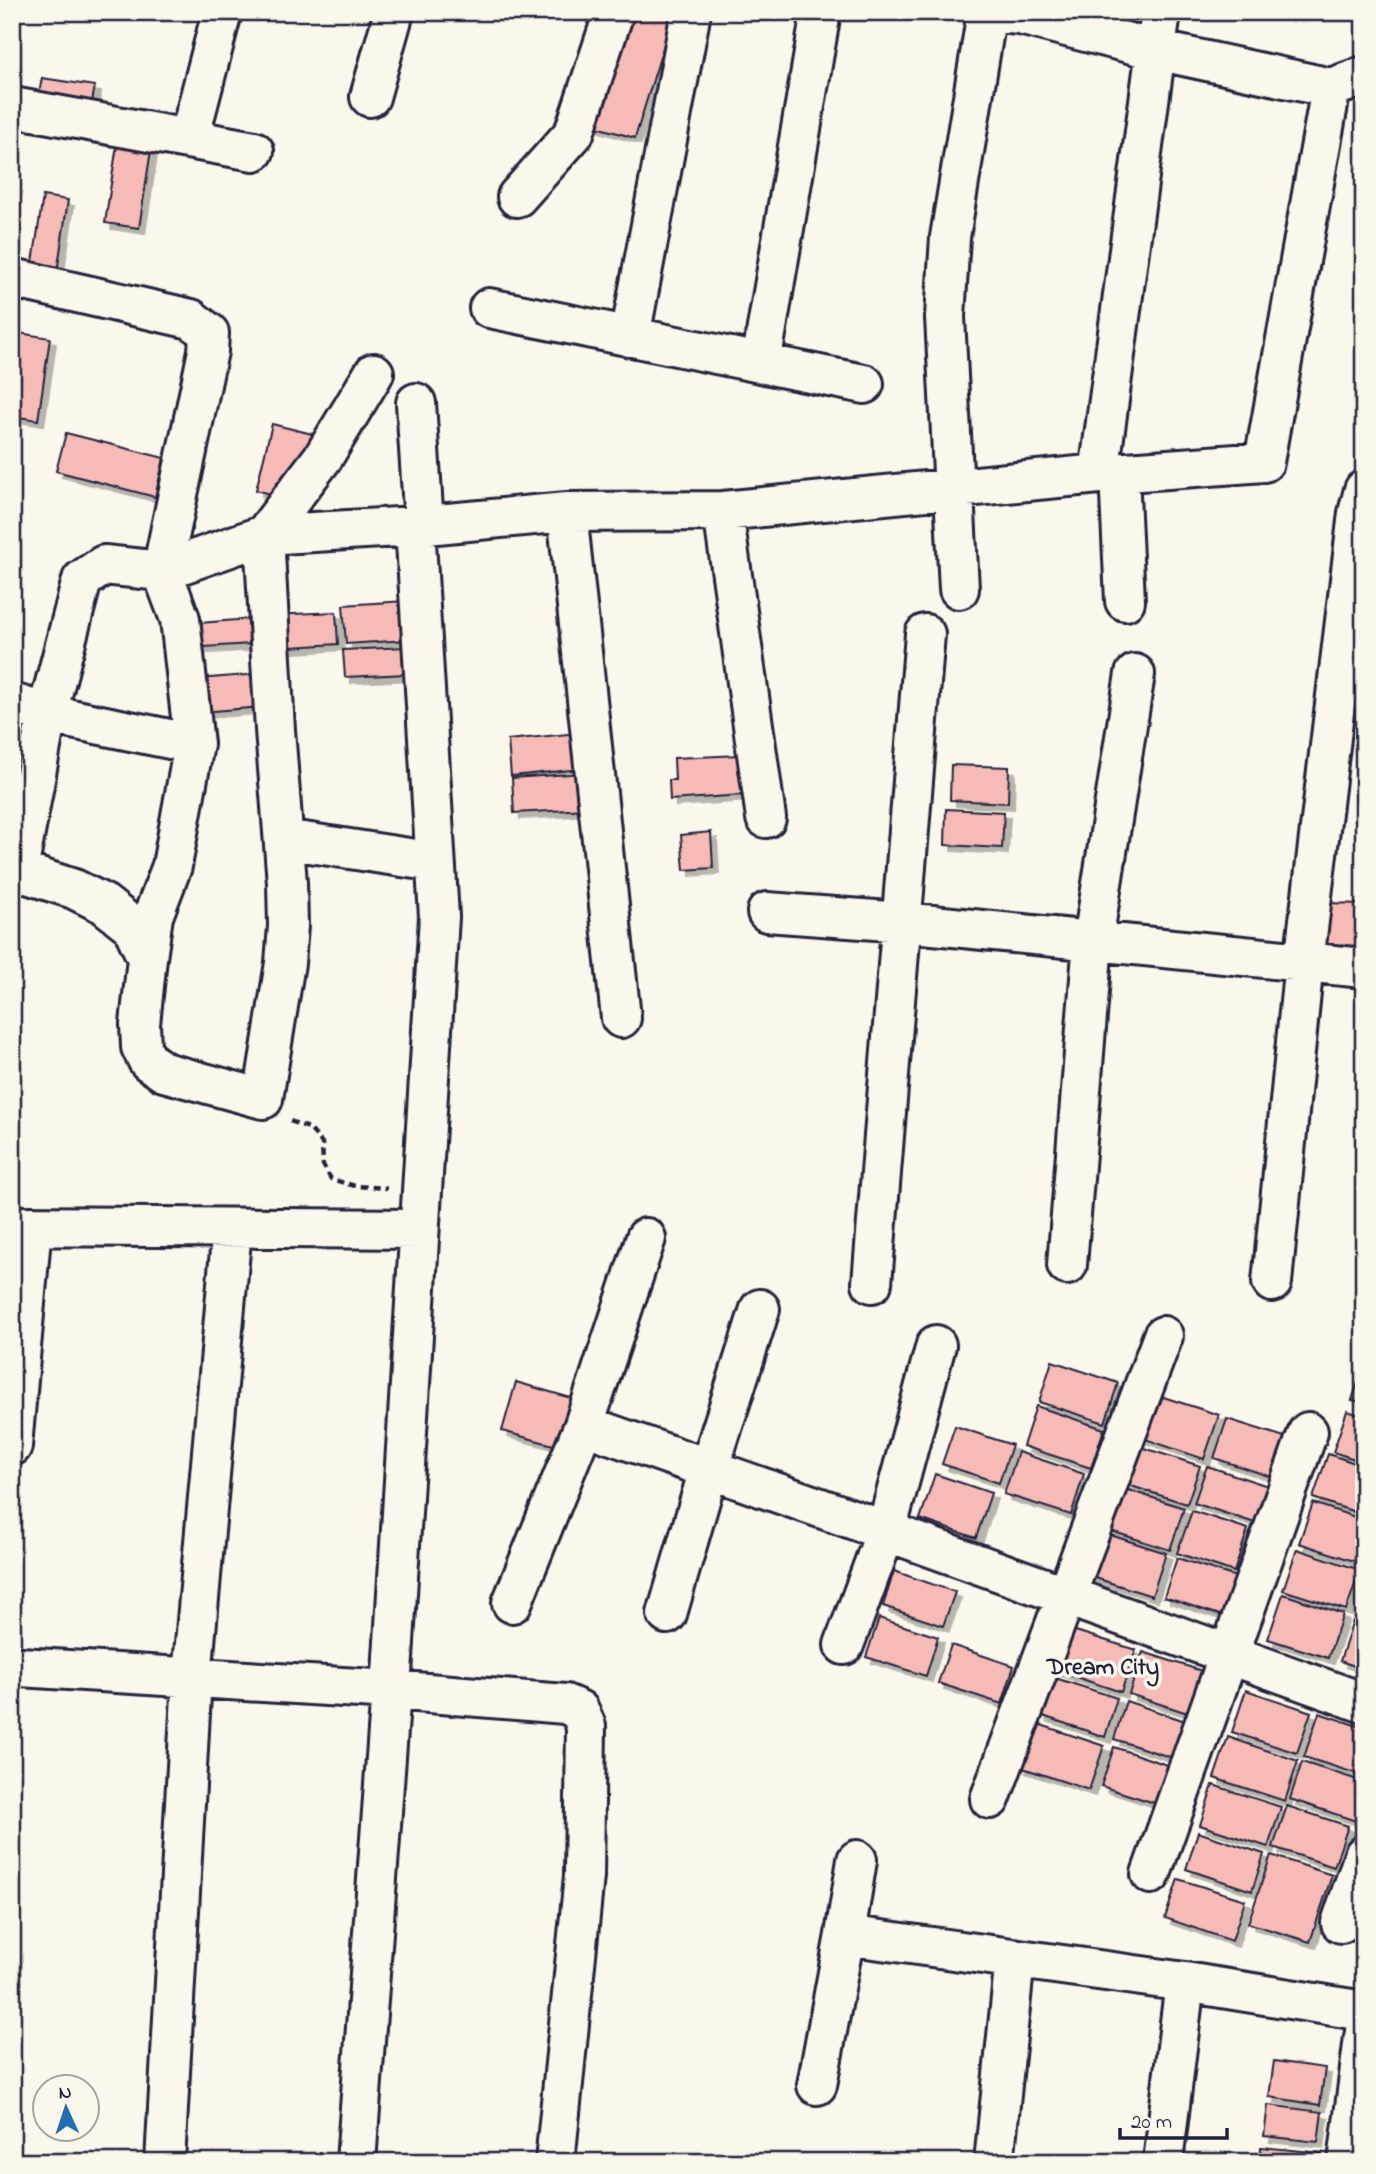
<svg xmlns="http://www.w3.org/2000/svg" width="1376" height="2174" font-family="'Indie Flower',sans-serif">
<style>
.building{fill:#f7bbb7;stroke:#22223b;stroke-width:2;filter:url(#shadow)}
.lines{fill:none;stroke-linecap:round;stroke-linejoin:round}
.minor-casing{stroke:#22223b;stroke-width:44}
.path{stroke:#22223b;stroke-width:4.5;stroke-dasharray:7 5;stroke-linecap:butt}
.minor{stroke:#fbf7ec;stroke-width:38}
.labels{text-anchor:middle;stroke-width:7;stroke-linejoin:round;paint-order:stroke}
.neighbourhood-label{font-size:24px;font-weight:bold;fill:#22223b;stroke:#fbf7ec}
</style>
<defs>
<filter id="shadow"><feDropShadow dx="6" dy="6" stdDeviation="0" flood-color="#0004"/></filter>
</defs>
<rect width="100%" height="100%" fill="#fbf7ec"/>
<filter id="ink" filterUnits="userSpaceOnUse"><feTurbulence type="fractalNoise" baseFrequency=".0143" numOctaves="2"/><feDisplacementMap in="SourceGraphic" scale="14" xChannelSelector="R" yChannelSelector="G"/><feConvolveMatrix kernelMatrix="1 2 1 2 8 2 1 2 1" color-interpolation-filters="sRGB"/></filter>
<g filter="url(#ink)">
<path class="building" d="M628 12H674L635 138 593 126Z
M42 78 95 86 91 107 38 99Z
M117 145 151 150 139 228 105 223Z
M43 196 68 200 57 272 32 269Z
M19 333 50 338 38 420 12 416V375Z
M272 424 320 436 281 497 256 490Z
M66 433 164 458 155 497 56 471Z
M406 601 408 640 346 644 343 605Z
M336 612 338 644 275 648 273 615Z
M249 619 251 644 188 648 187 624Z
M406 647 407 674 345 677 343 650Z
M259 674 262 707 201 712 198 679Z
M578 733 581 769 511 776 508 740Z
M741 755 743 795 670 800 669 780H675L674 758Z
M951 765 1009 767 1008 803 950 800Z
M585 773 587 809 514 813 512 778Z
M946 809 1004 812 1002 848 945 845Z
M711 832 713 868 684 870 681 835Z
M1325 903 1364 904V949L1322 947Z
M1052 1361 1118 1383 1105 1423 1039 1402Z
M1364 1365V1403L1352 1400Z
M516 1382 581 1401 568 1449 502 1431Z
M1157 1395 1219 1415 1204 1459 1142 1438Z
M1036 1406 1104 1429 1091 1468 1023 1446Z
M1347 1411 1364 1416V1462L1333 1452Z
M1227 1419 1294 1440 1281 1480 1214 1458Z
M955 1426 1012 1445 999 1483 942 1464Z
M1138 1446 1200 1466 1187 1504 1125 1484Z
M1018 1452 1084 1474 1071 1515 1004 1494Z
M1328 1454 1364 1466V1515L1313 1498Z
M1207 1466 1277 1489 1264 1526 1194 1503Z
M935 1474 991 1493 976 1538 920 1519Z
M1122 1488 1184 1508 1170 1550 1108 1530Z
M1313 1503 1364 1520 1363 1564 1299 1543Z
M1192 1511 1248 1529 1234 1572 1177 1553Z
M1104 1533 1166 1553 1152 1596 1089 1576Z
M1297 1549 1360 1570 1346 1610 1283 1590Z
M1177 1558 1236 1577 1223 1616 1164 1597Z
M894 1571 955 1592 943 1626 883 1606Z
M1283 1594 1343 1614 1328 1658 1268 1639Z
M879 1618 938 1637 926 1676 866 1657Z
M1353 1621 1364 1624V1669L1340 1661Z
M1066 1628 1136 1650 1121 1692 1052 1669Z
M951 1645 1014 1666 1002 1704 938 1683Z
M1143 1652 1214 1675 1200 1717 1129 1694Z
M1052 1677 1117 1698 1105 1737 1040 1715Z
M1246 1690 1311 1712 1297 1753 1232 1732Z
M1126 1701 1191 1723 1179 1760 1114 1739Z
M1319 1713 1364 1728V1776L1304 1757Z
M1035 1723 1104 1746 1089 1790 1020 1767Z
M1228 1737 1298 1761 1285 1801 1214 1778Z
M1114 1747 1176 1768 1164 1806 1101 1786Z
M1302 1762 1364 1782V1808L1359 1822 1290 1799Z
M1213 1785 1281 1807 1268 1847 1200 1825Z
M1287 1806 1348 1826 1334 1867 1273 1847Z
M1198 1832 1264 1854 1252 1891 1186 1869Z
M1271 1855 1332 1875 1310 1942 1248 1923Z
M1178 1879 1245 1900 1232 1941 1165 1918Z
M1274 2061 1325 2068 1320 2105 1269 2097Z
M1268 2105 1322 2112 1318 2142 1264 2136Z
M1261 2147 1322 2153V2162H1260Z"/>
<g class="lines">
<g class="minor-casing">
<path id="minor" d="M987 12 1020 15 1156 50 1331 88 1364 76
M370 97 394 12
M12 107 254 151
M189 139 222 12
M517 197 574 133 614 12
M12 278 191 319 209 333 208 351 162 571 180 619 194 744 172 866 153 916 147 958 132 926 104 904 74 889 18 871 47 714 82 580 104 565 162 571 264 535 415 526 567 512 723 511 1099 474 1264 462 1331 88
M489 308 864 384
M630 337 691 12
M761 363 821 12
M416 403 424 525
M1119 473 1125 601
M1099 474 1161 12
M723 511 766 818
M567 512 621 1018
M959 589 945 317 950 237 987 12
M12 703 47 714 194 744
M284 839 435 862
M767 912 903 922 1364 968
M147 958 140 1024 141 1047 148 1061 164 1072 263 1099 285 963 288 926 287 883 275 730 264 535 324 456 374 373
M12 1226 419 1229
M1067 1265 1093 941 1135 674
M1272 1282 1304 962 1358 513 1364 490
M872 1283 925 634
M584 1425 886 1531 1364 1703
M12 1446 32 1226
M512 1603 584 1425 646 1238
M667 1614 709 1469 760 1309
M844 1645 886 1531 936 1345
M12 1669 20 1667 391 1690 565 1704 579 1710 586 1726 584 1876 555 2162
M990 1799 1163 1336
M1151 1874 1308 1432
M1341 1923 1364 1855
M845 1935 857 1860
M1185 1982 1364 2011
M817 2085 845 1935 1185 1982 1163 2162
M165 2162 192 1677 232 1228
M356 2162 391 1690 439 917 415 526
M994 2162 1015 1959
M1348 2162 1364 2037"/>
</g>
<path class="path" d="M290 1121 309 1128 322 1143 323 1165 331 1179 355 1186 387 1188"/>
<use href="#minor" class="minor"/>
</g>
</g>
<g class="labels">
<g class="neighbourhood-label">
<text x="1103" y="1674">Dream City</text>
</g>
</g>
<rect width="1376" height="2174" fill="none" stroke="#fbf7ec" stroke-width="42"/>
<rect x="21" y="21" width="1334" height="2132" fill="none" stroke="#22223b" stroke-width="2.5" filter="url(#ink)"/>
<g transform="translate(66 2108) rotate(357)"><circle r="33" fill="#fbf7ec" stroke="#a4a2a5" stroke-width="2"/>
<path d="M0-5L12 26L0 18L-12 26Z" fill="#1f6fb2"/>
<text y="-10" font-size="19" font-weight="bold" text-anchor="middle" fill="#22223b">N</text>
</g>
<path d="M1120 2128v10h107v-10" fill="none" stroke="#22223b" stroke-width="3.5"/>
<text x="1131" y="2128" font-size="21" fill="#22223b" stroke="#fbf7ec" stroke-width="5" paint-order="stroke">20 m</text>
</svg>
